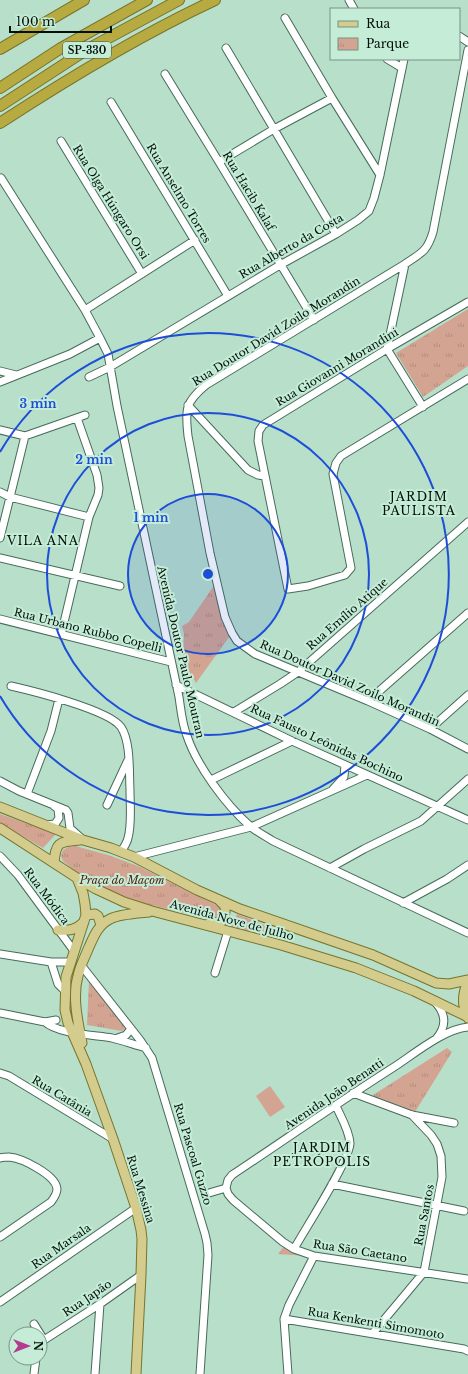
<svg xmlns="http://www.w3.org/2000/svg" width="468" height="1374" font-family="'Libre Baskerville',serif">
<style>
.grass{fill:url(#grass-dots)}
.park{fill:url(#park-tufts)}
.pitch{fill:#d3a491}
.lines{fill:none;stroke-linecap:round;stroke-linejoin:round}
.minor-casing{stroke:#476b5a;stroke-width:9}
.major-casing{stroke:#77742d;stroke-width:11}
.highway-casing{stroke:#77742d;stroke-width:12}
.minor{stroke:#fff;stroke-width:7}
.major{stroke:#d3cc8c;stroke-width:9}
.highway{stroke:#b6aa40;stroke-width:10}
.ring{fill:none;stroke:#1d4ed8;stroke-width:2}
.labels{text-anchor:middle;stroke-width:4;stroke-linejoin:round;paint-order:stroke}
.shield{fill:#c4ecd7;stroke:#3d5248;stroke-width:1}
.shield-label{font-size:10px;font-weight:bold;fill:#03100a}
.street-label{font-size:11px;fill:#03100a;stroke:#c4ecd7}
.park-label{font-size:11px;font-style:italic;fill:#51220d;stroke:#c4ecd7}
.neighbourhood-label{font-size:12px;letter-spacing:1px;fill:#03100a;stroke:#c4ecd7}
.centre{fill:#1d4ed8;stroke:#c4ecd7;stroke-width:2}
.ring-label{font-size:12px;text-anchor:middle;font-weight:bold;fill:#1d4ed8;stroke:#c4ecd7;stroke-width:4;stroke-linejoin:round;paint-order:stroke}
</style>
<defs>
<pattern id="grass-dots" width="8" height="8" patternUnits="userSpaceOnUse"><rect width="8" height="8" fill="#d3a491"/><path d="M2 2h.1M6 6h.1" fill="none" stroke="#b48c7c" stroke-width="1.8" stroke-linecap="round"/></pattern>
<pattern id="park-tufts" width="24" height="20" patternUnits="userSpaceOnUse"><rect width="24" height="20" fill="#d3a491"/><path d="M3 7l-1-3M5 7V3M7 7l1-3M15 17l-1-3M17 17v-4M19 17l1-3" fill="none" stroke="#b48c7c"/></pattern>
</defs>
<rect width="100%" height="100%" fill="#b7dfca"/>
<path class="grass" d="M237 914 270 927 266 935 231 928Z"/>
<path class="park" d="M468 309V366L423 397 396 353Z
M217 581 232 633 196 683 183 662 184 634 182 626 189 622Z
M0 814 56 834 43 848 0 823Z
M72 845 108 855 138 866 222 908 219 921 151 905 139 907 84 878 63 861 61 856 63 850Z
M89 981 126 1028 122 1031 87 1025Z
M447 1048 452 1052 415 1112 377 1100 373 1095Z
M284 1246 308 1256 278 1254Z"/>
<path class="pitch" d="M270 1086 285 1107 270 1117 256 1096Z"/>
<g class="lines">
<g class="minor-casing">
<path id="minor" d="M349 0 354 9
M285 18 332 98 380 175
M459 36 468 42
M226 48 336 234
M468 50 433 232C427 252 421 253 405 264L206 385C185 402 185 410 188 436L210 553 225 617 232 633 237 641 255 654 368 701 430 729 468 749
M387 59 402 68
M165 74 219 162 314 320
M111 102 228 296
M61 141 142 274
M219 162 274 129 332 98
M1 178 85 310 100 338 108 354 117 406 179 697C181 710 182 724 187 736 197 766 226 805 250 826 257 832 265 836 273 841L468 933
M405 264 387 349 423 407
M468 302 387 349 263 425 259 431 258 441 288 589 308 586 345 575 351 568 333 474 336 463 341 456 468 379
M85 310 195 240
M0 371 16 375
M89 377 110 367 280 265 336 234 358 220 369 211 374 198 380 175 404 59
M0 382 70 354 100 338
M188 405 248 470 258 475 265 476
M0 430 25 436
M25 436 85 415
M0 492 10 497 89 517
M0 538 25 436
M0 558 120 586
M0 619 171 662
M61 635 89 517 98 495 99 488 97 475 77 418
M176 685 292 741 468 820
M11 686C33 691 109 710 121 727 131 742 129 772 130 790 130 805 132 824 128 838 127 843 124 847 121 852
M368 701 468 613
M234 712 280 684 298 672 468 522
M430 729 468 695
M211 780 292 741
M0 781 19 791 66 810 68 813 70 828 80 837
M333 789 344 777 345 765
M27 794 51 731 59 699
M107 805 128 760
M46 825 55 824 59 818 58 809 54 806
M0 856 18 875 74 951
M134 857 251 827 367 775
M330 868 364 849 421 821 468 779
M403 903 447 879 468 865
M0 954 51 962H70
M51 962 58 984 65 991
M81 965 140 1040 152 1058 205 1234 207 1243 208 1255 200 1374
M215 973 228 931
M435 1002C446 1014 447 1026 436 1039
M0 1013 45 1022 56 1020
M45 1022C58 1034 95 1035 112 1038 124 1041 135 1045 146 1048
M115 1039 126 1035 131 1029
M0 1073 9 1076 113 1139
M353 1093 412 1115 454 1123
M0 1158C3 1157 6 1157 9 1157 22 1158 56 1175 57 1189 57 1194 54 1198 51 1202L0 1237
M332 1184 464 1211
M226 1188 228 1180 232 1175C286 1139 339 1102 394 1067 414 1054 444 1029 468 1027
M226 1188 228 1194 233 1200 283 1242 294 1249 314 1256 467 1279
M209 1193 226 1188
M294 1249C305 1229 350 1160 350 1143 349 1130 341 1117 336 1106
M0 1302 136 1208
M284 1319 464 1349 468 1351
M34 1324 44 1340 40 1344
M373 1333 424 1272 442 1177 441 1156 437 1144 431 1135 412 1115
M44 1340 100 1304 141 1275
M34 1374 36 1358
M95 1374 100 1304
M288 1374 284 1319 289 1305 314 1256"/>
</g>
<g class="major-casing">
<path id="major" d="M0 807 83 840 111 848 134 857 197 890 240 909 373 955 436 983 449 984 468 980
M0 828 77 878 96 889 124 902 152 911 281 945 356 968 414 991 468 1017
M54 863C56 841 59 842 80 840
M77 878 83 893 85 904 86 915 66 977 65 1010 68 1023 86 1064 113 1139 136 1208 141 1230 142 1239 141 1275 136 1374
M86 915 95 914 98 916 101 925
M208 924 221 922C225 916 226 912 225 906L219 900
M58 930C69 931 76 930 84 922
M468 982C462 994 462 1006 468 1018
M82 1043C78 1022 72 997 78 976 80 966 85 957 89 947 94 936 98 925 110 919 119 914 139 913 149 912"/>
</g>
<g class="highway-casing">
<path id="highway" d="M0 49 84 0
M0 88 61 48 147 0
M0 106 86 50 179 0
M0 123C69 78 140 35 215 0"/>
</g>
<use href="#minor" class="minor"/>
<use href="#major" class="major"/>
<use href="#highway" class="highway"/>
</g>
<circle cx="208" cy="574" r="80" fill="#1d4ed8" fill-opacity=".12"/>
<g class="ring">
<circle cx="208" cy="574" r="80"/>
<circle cx="208" cy="574" r="161"/>
<path d="M0 452A241 241 0 1 1 0 696"/>
</g>
<g class="labels">
<rect class="shield" x="63" y="42" width="48" height="16" rx="3"/>
<g class="shield-label">
<text x="87" y="54">SP-330</text>
</g>
<g class="street-label">
<text transform="translate(249 191) rotate(59)" y="4">Rua Hacib Kalaf</text>
<text transform="translate(179 193) rotate(59)" y="4">Rua Anselmo Torres</text>
<text transform="translate(111 202) rotate(58)" y="4">Rua Olga Húngaro Orsi</text>
<text transform="translate(291 246) rotate(-30)" y="4">Rua Alberto da Costa</text>
<text transform="translate(276 331) rotate(-32)" y="4">Rua Doutor David Zoilo Morandin</text>
<text transform="translate(337 367) rotate(-31)" y="4">Rua Giovanni Morandini</text>
<text transform="translate(347 614) rotate(-41)" y="4">Rua Emílio Atique</text>
<text transform="translate(88 630) rotate(14)" y="4">Rua Urbano Rubbo Copelli</text>
<text transform="translate(181 652) rotate(77)" y="4">Avenida Doutor Paulo Moutran</text>
<text transform="translate(350 683) rotate(24)" y="4">Rua Doutor David Zoilo Morandin</text>
<text transform="translate(327 743) rotate(25)" y="4">Rua Fausto Leônidas Bochino</text>
<text transform="translate(47 896) rotate(53)" y="4">Rua Módica</text>
<text transform="translate(232 920) rotate(15)" y="4">Avenida Nove de Julho</text>
<text transform="translate(334 1094) rotate(-34)" y="4">Avenida João Benatti</text>
<text transform="translate(62 1096) rotate(31)" y="4">Rua Catânia</text>
<text transform="translate(193 1154) rotate(73)" y="4">Rua Pascoal Guzzo</text>
<text transform="translate(141 1189) rotate(73)" y="4">Rua Messina</text>
<text transform="translate(424 1215) rotate(-79)" y="4">Rua Santos</text>
<text transform="translate(61 1246) rotate(-35)" y="4">Rua Marsala</text>
<text transform="translate(360 1251) rotate(9)" y="4">Rua São Caetano</text>
<text transform="translate(87 1298) rotate(-34)" y="4">Rua Japão</text>
<text transform="translate(376 1323) rotate(10)" y="4">Rua Kenkenti Simomoto</text>
</g>
<g class="park-label">
<text x="122" y="884">Praça do Maçom</text>
</g>
<g class="neighbourhood-label">
<text x="419" y="501">JARDIM<tspan x="419" dy="14">PAULISTA</tspan></text>
<text x="43" y="545">VILA ANA</text>
<text x="322" y="1152">JARDIM<tspan x="322" dy="14">PETRÓPOLIS</tspan></text>
</g>
</g>
<circle cx="208" cy="574" r="6" class="centre"/>
<g class="ring-label">
<text x="38" y="408">3 min</text>
<text x="94" y="464">2 min</text>
<text x="151" y="522">1 min</text>
</g>
<rect x="330" y="8" width="130" height="52" fill="#c4ecd7" stroke="#779485"/>
<rect x="338" y="21" width="20" height="6" fill="#d3cc8c" stroke="#779485"/>
<text x="366" y="28" font-size="12" fill="#03100a">Rua</text>
<rect x="338" y="38" width="20" height="12" fill="url(#park-tufts)" stroke="#779485"/>
<text x="366" y="48" font-size="12" fill="#03100a">Parque</text>
<g transform="translate(28 1346) rotate(90)"><circle r="19" fill="#c4ecd7" stroke="#779485"/>
<path d="M0-3L7 15L0 10L-7 15Z" fill="#b43b8e"/>
<text y="-6" font-size="11" font-weight="bold" text-anchor="middle" fill="#03100a">N</text>
</g>
<path d="M10 26v6h101v-6" fill="none" stroke="#03100a" stroke-width="2"/>
<text x="16" y="26" font-size="12" fill="#03100a" stroke="#c4ecd7" stroke-width="3" paint-order="stroke">100 m</text>
</svg>
